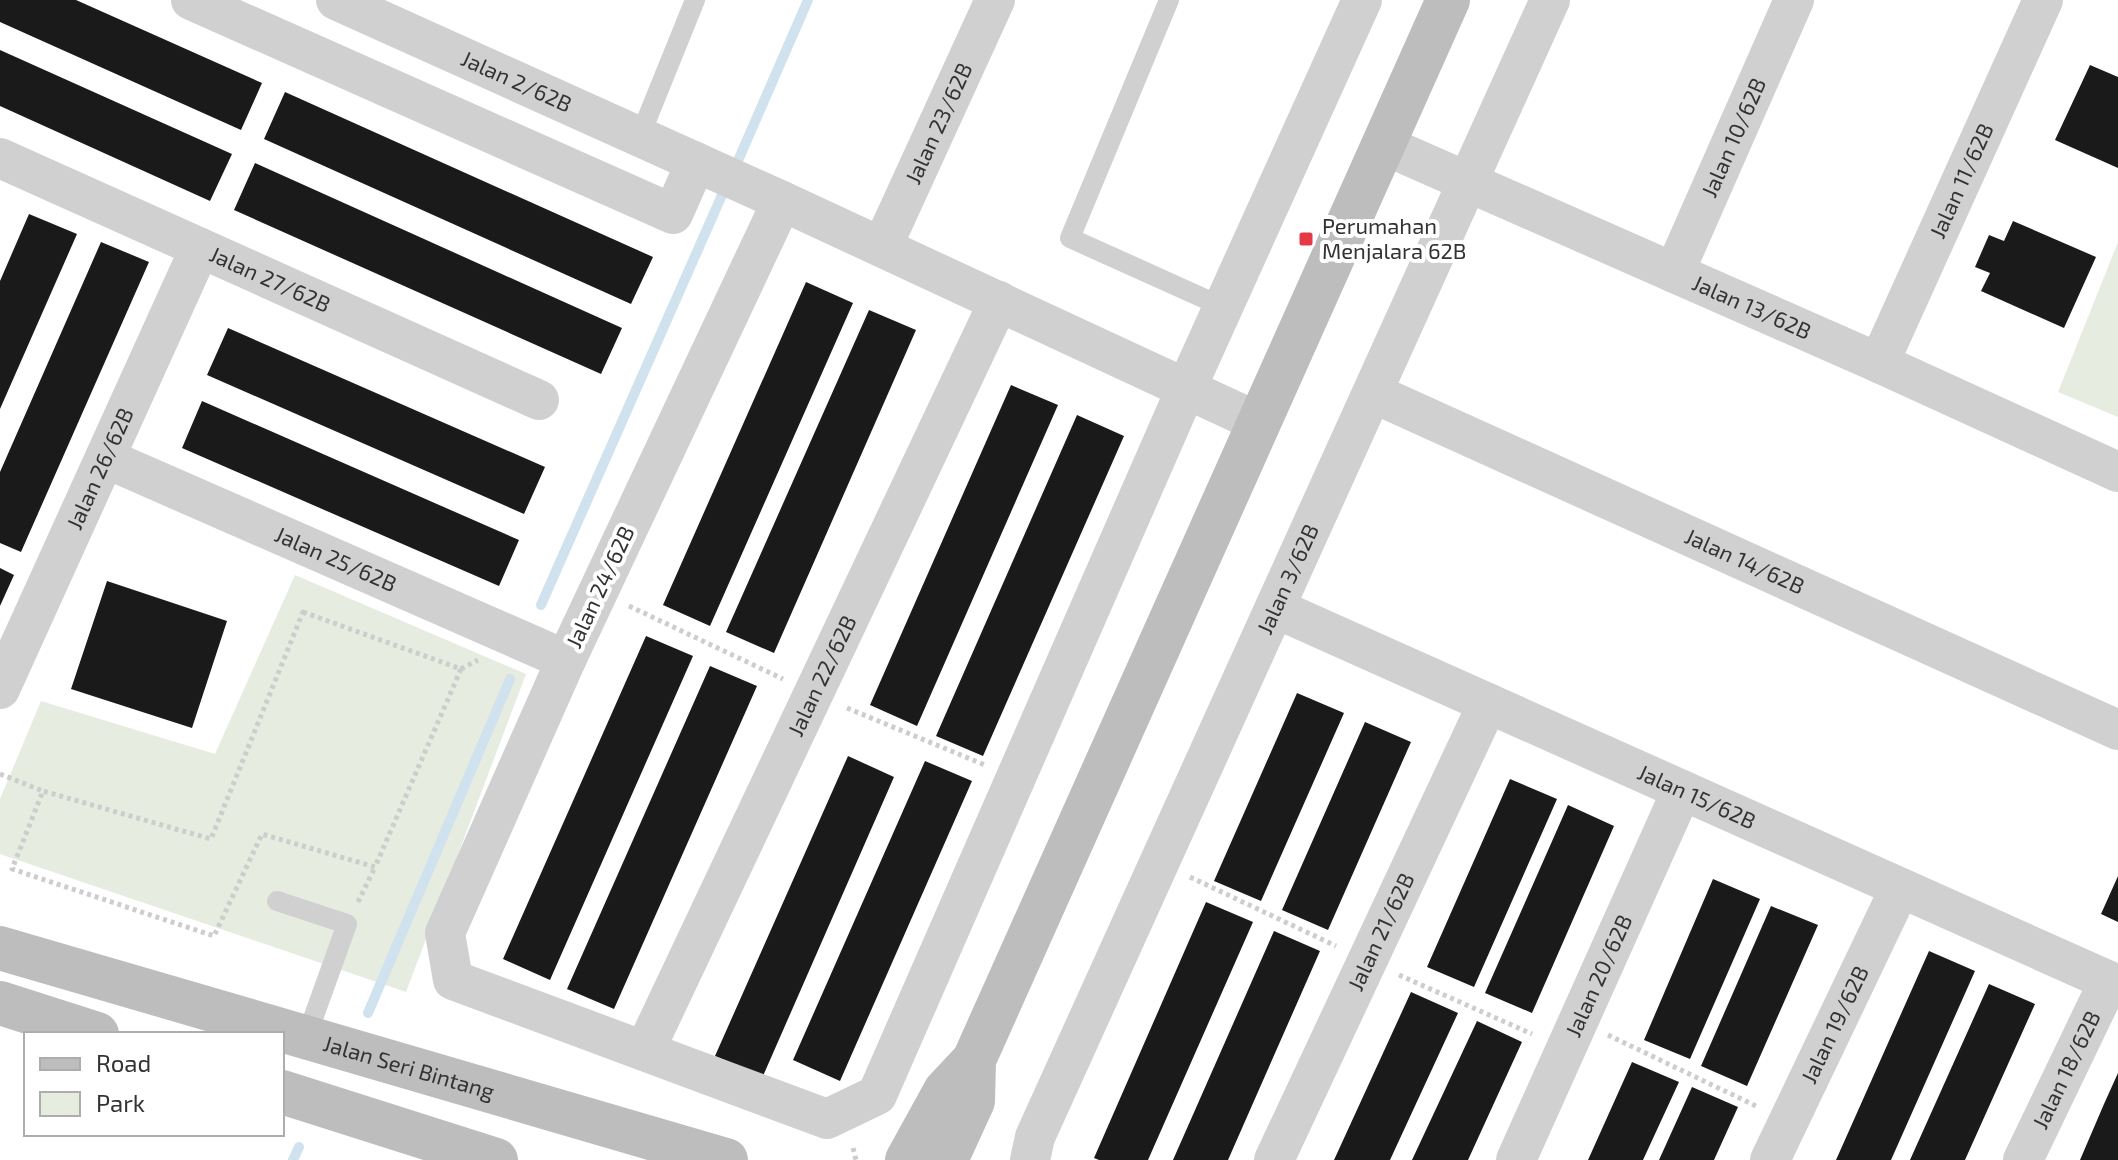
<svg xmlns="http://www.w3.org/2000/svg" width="2118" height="1160" font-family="'Exo 2',sans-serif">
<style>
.green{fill:#e6ecdf}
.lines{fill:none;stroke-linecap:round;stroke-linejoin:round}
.stream{stroke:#cfe2ee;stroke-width:10}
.building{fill:#1a1a1a}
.path{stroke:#cdcdcd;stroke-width:5;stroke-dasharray:4 4;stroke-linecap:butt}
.lane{stroke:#d0d0d0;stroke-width:20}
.street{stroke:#d0d0d0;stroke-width:40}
.secondary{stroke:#bdbdbd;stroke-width:44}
.poi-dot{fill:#e63946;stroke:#fff;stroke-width:3}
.labels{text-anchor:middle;stroke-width:8;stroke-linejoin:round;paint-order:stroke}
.street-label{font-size:22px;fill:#333;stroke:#fff}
.poi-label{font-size:22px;fill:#333;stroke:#fff;text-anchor:start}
</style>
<rect width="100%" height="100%" fill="#fff"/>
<path class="green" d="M2118 242V417L2058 392Z
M295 575 526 674 406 992 0 854V799L41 701 215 754Z"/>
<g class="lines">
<path class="stream" d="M733 172 808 0
M541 605 726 186
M368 1013 510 679
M293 1160 299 1147"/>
</g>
<path class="building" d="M0 0H76L262 83 241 130 0 22Z
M0 50 232 154 210 201 0 106Z
M2090 65 2118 77V168L2055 140Z
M285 92 653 257 631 304 264 139Z
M255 163 622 328 601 374 234 210Z
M29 214 77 234 0 409V281Z
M2013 221 2096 257 2064 328 1981 291 1990 273 1975 267 1989 235 2004 241Z
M101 242 149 262 21 552 0 543V472Z
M806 282 853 303 710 626 663 605Z
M869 310 916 330 774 653 726 632Z
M228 328 545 467 524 514 207 375Z
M1011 385 1058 405 917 726 870 705Z
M202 401 519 540 499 586 182 448Z
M1077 415 1124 436 983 756 936 736Z
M0 568 14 575 0 606Z
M107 581 227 621 192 728 71 689Z
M646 636 693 656 550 980 503 959Z
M710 666 757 686 614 1009 567 989Z
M1297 693 1344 713 1261 901 1214 881Z
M1365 722 1411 742 1328 930 1282 910Z
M848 756 894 777 763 1076 715 1056Z
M925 761 972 781 840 1081 793 1060Z
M1510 779 1557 799 1474 987 1427 967Z
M1568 805 1614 826 1532 1013 1485 993Z
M2118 876V922L2101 914Z
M1713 879 1760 899 1690 1059 1644 1040Z
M1206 902 1253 922 1148 1160H1099L1094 1158Z
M1771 906 1818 925 1747 1086 1701 1066Z
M1274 931 1320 951 1228 1160H1173Z
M1929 951 1975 971 1891 1160H1836Z
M1989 984 2035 1004 1965 1160H1910Z
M1411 992 1458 1013 1390 1160H1334Z
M1477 1021 1522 1042 1468 1160H1412Z
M1632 1062 1679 1082 1643 1160H1588Z
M2118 1073V1160H2080L2104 1104Z
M1692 1087 1738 1107 1714 1160H1659Z"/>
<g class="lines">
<path class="path" d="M629 606 783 679
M303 612 461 669 375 867 262 834 214 936 12 869 43 791 211 839Z
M461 669 478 660
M847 708 985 765
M0 774 43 791
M1190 877 1336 946
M358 902 375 867
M1399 975 1532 1034
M1608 1035 1758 1107
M853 1148 856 1160"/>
<path class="lane" d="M1169 0 1070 238 1223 307
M640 136 695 0
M277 901 347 924 306 1038"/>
<g class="street">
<path d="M191 0 673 214 696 162"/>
<path id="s1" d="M336 0 782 201 1260 423"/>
<path id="s2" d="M1384 145 1879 363 2118 472"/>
<path id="s3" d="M0 158 539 400"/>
<path d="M782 201 566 660 445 933 453 980 827 1119 877 1095 1186 389 1362 0"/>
<path id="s4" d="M882 247 995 0"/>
<path id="s5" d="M1674 273 1794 0"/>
<path id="s6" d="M1879 363 2043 0"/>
<path id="s7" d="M1373 393 2118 730"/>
<path id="s8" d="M105 458 566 660"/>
<path id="s9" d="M1275 608 2118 985"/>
<path id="s10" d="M0 689 200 248"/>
<path id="s11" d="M645 1050 999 301"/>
<path id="s12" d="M1030 1160 1035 1137 1550 0"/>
<path id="s13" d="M1274 1160 1488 703"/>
<path id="s14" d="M1516 1160 1682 790"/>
<path id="s15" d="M1770 1160 1900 888"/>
<path id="s16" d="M2023 1160 2109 981"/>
</g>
<g class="secondary">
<path id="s17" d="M0 948 726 1160"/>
<path d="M0 1003 97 1034"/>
<path d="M282 1092 496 1160"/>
<path d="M907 1160 945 1091 974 1060 1448 0"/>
<path d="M946 1160 973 1101 974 1060"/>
</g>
</g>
<rect class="poi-dot" x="1298" y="231" width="16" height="16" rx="4"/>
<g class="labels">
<g class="street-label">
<text dy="8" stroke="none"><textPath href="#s1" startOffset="198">Jalan 2/62B</textPath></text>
<text dy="8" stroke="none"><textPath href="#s4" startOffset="136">Jalan 23/62B</textPath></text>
<text dy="8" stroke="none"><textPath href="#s5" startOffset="148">Jalan 10/62B</textPath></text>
<text dy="8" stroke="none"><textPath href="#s6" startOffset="200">Jalan 11/62B</textPath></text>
<text dy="8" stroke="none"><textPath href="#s3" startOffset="296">Jalan 27/62B</textPath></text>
<text dy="8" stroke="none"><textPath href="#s2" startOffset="402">Jalan 13/62B</textPath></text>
<text dy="8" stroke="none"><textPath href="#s10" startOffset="242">Jalan 26/62B</textPath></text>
<text dy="8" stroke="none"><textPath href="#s8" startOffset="252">Jalan 25/62B</textPath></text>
<text dy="8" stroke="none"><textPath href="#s7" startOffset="408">Jalan 14/62B</textPath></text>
<text dy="8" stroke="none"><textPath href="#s12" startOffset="636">Jalan 3/62B</textPath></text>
<text transform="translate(600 587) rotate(-65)" y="8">Jalan 24/62B</text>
<text dy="8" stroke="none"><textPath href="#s11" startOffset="414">Jalan 22/62B</textPath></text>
<text dy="8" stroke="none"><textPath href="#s9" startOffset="462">Jalan 15/62B</textPath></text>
<text dy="8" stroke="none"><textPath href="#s13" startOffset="252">Jalan 21/62B</textPath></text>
<text dy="8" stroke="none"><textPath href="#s14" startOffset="202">Jalan 20/62B</textPath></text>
<text dy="8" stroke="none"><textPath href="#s15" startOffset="150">Jalan 19/62B</textPath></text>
<text dy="8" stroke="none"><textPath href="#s17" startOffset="426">Jalan Seri Bintang</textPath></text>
<text dy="8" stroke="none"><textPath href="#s16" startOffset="100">Jalan 18/62B</textPath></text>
</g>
<g class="poi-label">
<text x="1322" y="234">Perumahan<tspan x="1322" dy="25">Menjalara 62B</tspan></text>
</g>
</g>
<rect x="24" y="1032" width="260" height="104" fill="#ffffff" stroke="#adadad" stroke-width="2"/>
<rect x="40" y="1058" width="40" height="12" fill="#bdbdbd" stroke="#adadad" stroke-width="2"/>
<text x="96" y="1072" font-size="24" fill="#333333">Road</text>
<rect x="40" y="1092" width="40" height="24" fill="#e6ecdf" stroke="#adadad" stroke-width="2"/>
<text x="96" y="1112" font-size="24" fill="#333333">Park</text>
</svg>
